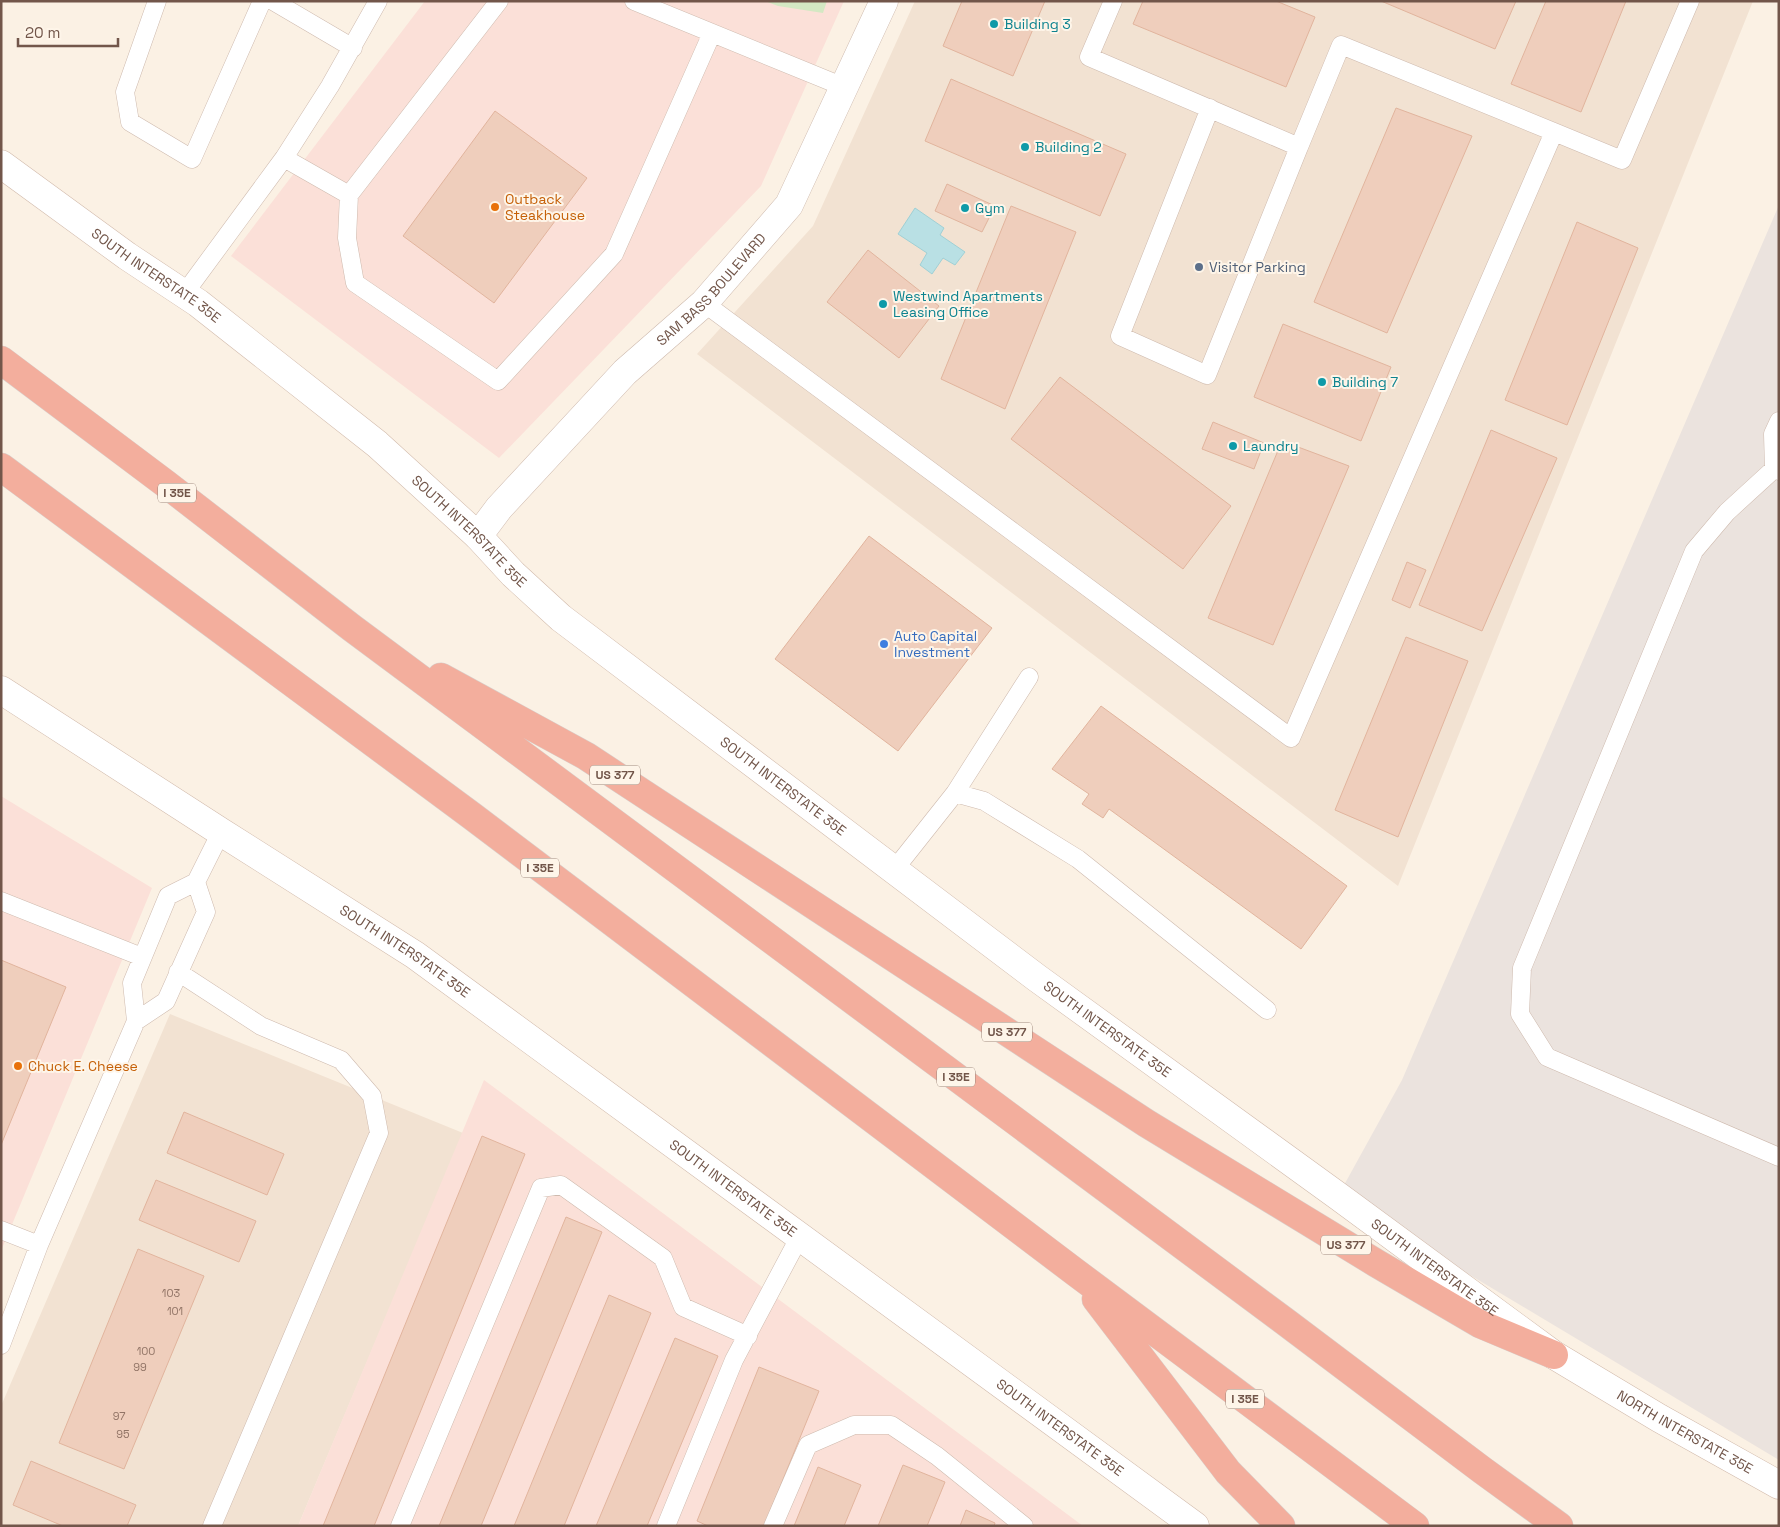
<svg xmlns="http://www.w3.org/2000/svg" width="1780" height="1527" font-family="'Space Grotesk',sans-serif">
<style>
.residential{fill:#f2e2d2}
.commercial{fill:#fbe0d8}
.industrial{fill:#ebe3de}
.green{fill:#d4e8c3}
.water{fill:#b9e0e4;stroke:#a0d0d5}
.building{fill:#efcebc;stroke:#e1b49d}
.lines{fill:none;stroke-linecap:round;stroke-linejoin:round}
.service-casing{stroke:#cebaae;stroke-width:19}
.minor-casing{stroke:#cebaae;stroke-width:29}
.secondary-casing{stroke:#d1baab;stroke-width:29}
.motorway-casing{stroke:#d8d0cc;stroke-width:29}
.service{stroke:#fff;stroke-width:18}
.minor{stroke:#fff;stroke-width:28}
.secondary{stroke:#fff;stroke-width:28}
.motorway{stroke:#f3ae9d;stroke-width:28}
.culture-dot{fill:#0f9aa8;stroke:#fef5e9;stroke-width:2}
.food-dot{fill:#e8710a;stroke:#fef5e9;stroke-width:2}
.service-dot{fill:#5c6f8a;stroke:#fef5e9;stroke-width:2}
.shop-dot{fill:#3f7fe0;stroke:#fef5e9;stroke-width:2}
.labels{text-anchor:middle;stroke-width:4;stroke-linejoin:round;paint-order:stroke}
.number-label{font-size:11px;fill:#917466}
.shield{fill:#fef5e9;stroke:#9c867a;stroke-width:1}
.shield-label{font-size:12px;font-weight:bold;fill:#72564a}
.culture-label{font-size:14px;fill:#0d838f;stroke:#fef5e9;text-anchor:start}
.food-label{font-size:14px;fill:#c56008;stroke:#fef5e9;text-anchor:start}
.service-label{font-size:14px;fill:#4e5e75;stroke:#fef5e9;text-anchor:start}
.street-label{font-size:14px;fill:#72564a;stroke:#fef5e9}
.shop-label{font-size:14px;fill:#366cbe;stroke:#fef5e9;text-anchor:start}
</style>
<rect width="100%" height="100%" fill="#fbf1e4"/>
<path class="residential" d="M915 1H1753L1398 886 697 354 813 226Z
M170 1014 463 1133 298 1526H1V1406Z"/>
<path class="commercial" d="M425 1H844L761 186 499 458 231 256Z
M1 796 152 888 1 1251Z
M484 1080 1083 1526H298Z"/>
<path class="industrial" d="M1779 205V1460L1338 1196 1402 1080Z"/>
<path class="green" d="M765 1H827L823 13 778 6Z"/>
<path class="water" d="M915 208 944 228 940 235 965 252 955 265 943 258 932 274 920 265 927 253 898 234Z"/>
<path class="building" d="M962 1H1045L1013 76 943 46Z
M1143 1H1276L1315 17 1286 87 1133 24Z
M1381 1H1516L1495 49Z
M1546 1H1626L1581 112 1511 84Z
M951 79 1126 154 1100 216 925 141Z
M1396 108 1472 136 1387 333 1314 302Z
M495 111 587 178 494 303 403 236Z
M947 184 995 206 982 232 935 211Z
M1011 206 1076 232 1005 409 941 379Z
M1577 222 1638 248 1567 425 1505 400Z
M868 250 939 306 899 358 827 302Z
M1283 324 1391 367 1361 441 1254 397Z
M1060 377 1231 506 1183 569 1011 439Z
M1213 422 1264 443 1254 469 1202 449Z
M1491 430 1557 458 1482 631 1419 605Z
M1282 441 1349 466 1273 645 1208 618Z
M869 536 992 628 898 751 775 659Z
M1407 562 1426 570 1410 608 1392 600Z
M1406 637 1468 661 1398 837 1335 810Z
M1101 706 1347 886 1301 949 1109 809 1103 818 1082 804 1089 794 1052 769Z
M1 960 66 987 1 1145Z
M184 1112 284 1154 267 1195 167 1153Z
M482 1136 525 1154 374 1526H323Z
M156 1180 256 1221 239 1262 139 1220Z
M566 1217 602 1232 481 1526H439Z
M138 1249 204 1276 124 1469 59 1443Z
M609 1295 651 1313 564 1526H514Z
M675 1338 718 1356 647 1526H596Z
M759 1367 819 1391 764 1526H708L697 1521Z
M31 1461 136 1505 127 1526H63L13 1505Z
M903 1465 945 1482 927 1526H878Z
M818 1467 861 1485 844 1526H794Z
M966 1510 995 1523 994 1526H960Z"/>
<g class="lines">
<g class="service-casing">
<path id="service" d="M157 1 125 92 130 122 192 159 262 1
M273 1 353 48
M634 1 844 87
M1113 1 1089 57 1299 147 1341 45 1554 132
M1210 108 1120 336 1207 375 1299 147
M284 158 330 86 378 1
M349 195 347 238 355 283 498 381 614 254 712 33
M184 294 284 158 349 195 499 1
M704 303 1291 738 1554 132 1622 160 1690 1
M1779 421 1773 434 1774 469 1779 471
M1774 469 1727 512 1694 551 1522 968 1520 1014 1547 1057 1779 1157
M955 793 1029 677
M894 870 955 793 984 801 1078 859 1267 1010
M1 901 142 957
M178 972 261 1026 341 1060 372 1096 379 1133 212 1526
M136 1021 166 1001 206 912 196 882
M1 1230 39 1245
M1 1345 39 1245 136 1021 132 983 168 896 196 882 221 832
M400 1526 541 1188 561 1185 663 1258 683 1307 748 1336
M666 1526 734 1360 800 1236
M773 1526 808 1445 854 1425H891L937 1456 1024 1526"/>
</g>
<g class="minor-casing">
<g id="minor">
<path id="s1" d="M478 536 499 508 625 372 704 303 789 205 884 1"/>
</g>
</g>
<g class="secondary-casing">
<g id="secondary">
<path id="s2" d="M1 164 127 256 198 303 377 444 478 536 513 574 561 618 1037 978 1338 1196 1554 1355 1659 1418 1779 1485"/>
<path id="s3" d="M1 690 221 832 415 955 1195 1526"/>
</g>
</g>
<g class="motorway-casing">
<path id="motorway" d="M1 360 166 484 352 628 1287 1323 1482 1470 1559 1526
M1 467 472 816 1075 1272 1415 1526
M441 677 586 756 1146 1123 1376 1263 1480 1324 1554 1355
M1096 1299 1228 1472 1281 1526"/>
</g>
<use href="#service" class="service"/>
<use href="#minor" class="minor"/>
<use href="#secondary" class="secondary"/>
<use href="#motorway" class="motorway"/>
</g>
<g class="culture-dot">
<circle cx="994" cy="24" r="5"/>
<circle cx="1025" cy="147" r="5"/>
<circle cx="965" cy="208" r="5"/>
<circle cx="883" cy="304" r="5"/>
<circle cx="1322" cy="382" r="5"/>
<circle cx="1233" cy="446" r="5"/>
</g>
<g class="food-dot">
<circle cx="495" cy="207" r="5"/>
<circle cx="18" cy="1066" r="5"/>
</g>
<circle class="service-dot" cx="1199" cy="267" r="5"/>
<circle class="shop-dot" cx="884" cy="644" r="5"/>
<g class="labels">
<g class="number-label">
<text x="171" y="1297">103</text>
<text x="175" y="1315">101</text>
<text x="146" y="1355">100</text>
<text x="140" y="1371">99</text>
<text x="119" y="1420">97</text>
<text x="123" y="1438">95</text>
</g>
<g class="shield">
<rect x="158" y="483.5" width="38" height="19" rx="4"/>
<rect x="590" y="765.5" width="50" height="19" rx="4"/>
<rect x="521" y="858.5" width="38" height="19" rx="4"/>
<rect x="982" y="1022.5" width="50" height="19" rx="4"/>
<rect x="937" y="1067.5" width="38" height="19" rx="4"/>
<rect x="1321" y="1235.5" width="50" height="19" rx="4"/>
<rect x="1226" y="1389.5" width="38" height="19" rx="4"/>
</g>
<g class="shield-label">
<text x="177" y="497">I 35E</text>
<text x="615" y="779">US 377</text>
<text x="540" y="872">I 35E</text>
<text x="1007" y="1036">US 377</text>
<text x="956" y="1081">I 35E</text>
<text x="1346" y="1249">US 377</text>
<text x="1245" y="1403">I 35E</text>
</g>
<g class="culture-label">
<text x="1004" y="29">Building 3</text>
<text x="1035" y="152">Building 2</text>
<text x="975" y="213">Gym</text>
<text x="893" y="301">Westwind Apartments<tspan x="893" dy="16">Leasing Office</tspan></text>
<text x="1332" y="387">Building 7</text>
<text x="1243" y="451">Laundry</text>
</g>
<g class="food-label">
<text x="505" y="204">Outback<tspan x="505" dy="16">Steakhouse</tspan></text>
<text x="28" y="1071">Chuck E. Cheese</text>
</g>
<g class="service-label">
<text x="1209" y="272">Visitor Parking</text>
</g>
<g class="street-label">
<text dy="5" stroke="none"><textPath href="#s2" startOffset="191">SOUTH INTERSTATE 35E</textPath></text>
<text dy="5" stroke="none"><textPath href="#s1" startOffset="340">SAM BASS BOULEVARD</textPath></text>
<text dy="5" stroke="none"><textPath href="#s2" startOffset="596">SOUTH INTERSTATE 35E</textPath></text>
<text dy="5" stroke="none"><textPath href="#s2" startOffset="1001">SOUTH INTERSTATE 35E</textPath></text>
<text dy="5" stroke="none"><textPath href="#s3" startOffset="481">SOUTH INTERSTATE 35E</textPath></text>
<text dy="5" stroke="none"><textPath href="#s2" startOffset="1406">SOUTH INTERSTATE 35E</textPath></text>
<text dy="5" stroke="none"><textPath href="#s3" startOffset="886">SOUTH INTERSTATE 35E</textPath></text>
<text dy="5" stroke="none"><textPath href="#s2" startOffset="1811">SOUTH INTERSTATE 35E</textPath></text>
<text dy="5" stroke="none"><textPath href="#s3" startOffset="1291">SOUTH INTERSTATE 35E</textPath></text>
<text dy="5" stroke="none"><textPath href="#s2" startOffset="2111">NORTH INTERSTATE 35E</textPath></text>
</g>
<g class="shop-label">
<text x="894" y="641">Auto Capital<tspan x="894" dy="16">Investment</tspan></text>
</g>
</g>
<rect width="1780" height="1527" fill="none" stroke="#72564a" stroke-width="5"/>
<path d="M18 38v8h100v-8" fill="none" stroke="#72564a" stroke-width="2.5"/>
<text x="25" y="38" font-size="15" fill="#72564a" stroke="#fef5e9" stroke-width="4" paint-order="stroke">20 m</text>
</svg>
